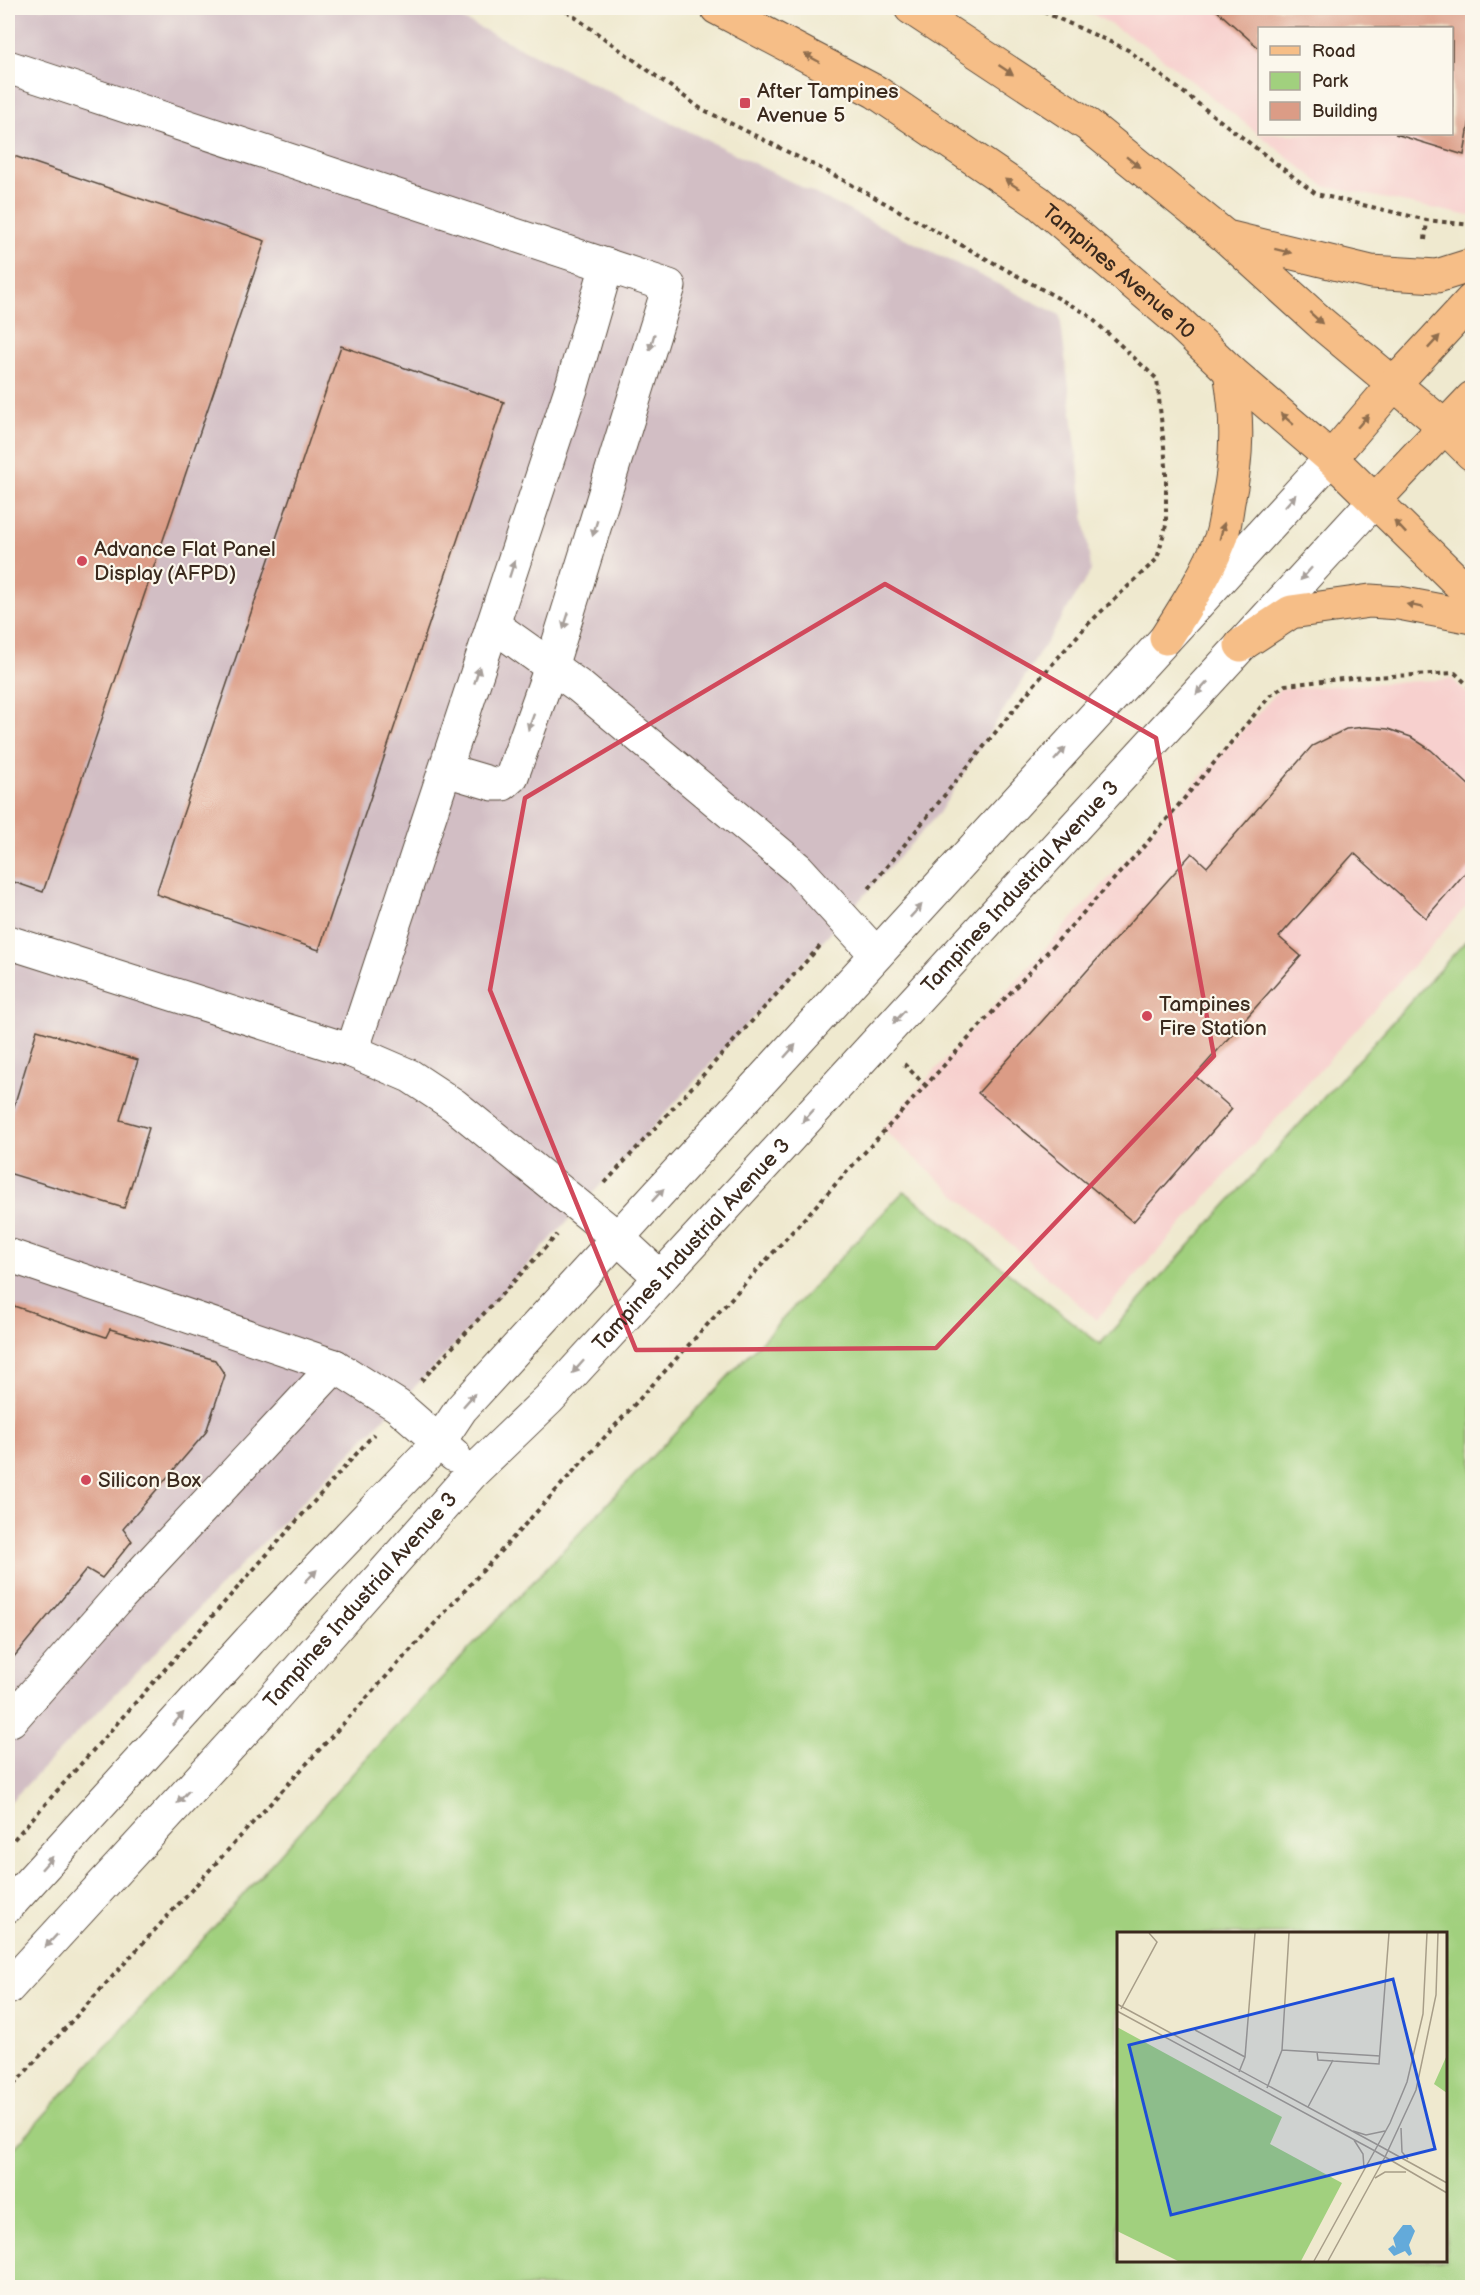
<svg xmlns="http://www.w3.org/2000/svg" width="1480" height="2295" font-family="'Balsamiq Sans',sans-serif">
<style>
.built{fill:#f7d0ce;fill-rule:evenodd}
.industrial{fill:#d2bec4}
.green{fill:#a1d07e;stroke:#6e7d4e;stroke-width:1.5;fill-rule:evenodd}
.building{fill:#db9c86}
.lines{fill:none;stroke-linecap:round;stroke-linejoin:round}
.minor-casing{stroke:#564739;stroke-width:35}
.major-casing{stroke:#564739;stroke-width:35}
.path{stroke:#564739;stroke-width:4;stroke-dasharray:4.5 4.5;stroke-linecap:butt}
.minor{stroke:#fff;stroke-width:33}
.major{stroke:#f6be87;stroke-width:33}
.oneway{fill:#8f6d4d}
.oneway2{fill:#a79f9a}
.marked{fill:none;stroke:#d1495b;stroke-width:4.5;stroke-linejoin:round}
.poi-dot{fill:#d1495b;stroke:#fbf7ec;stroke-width:2}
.labels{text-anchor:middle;stroke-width:4.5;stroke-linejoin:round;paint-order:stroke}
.poi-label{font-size:21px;fill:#3b2a1e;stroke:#fbf7ec;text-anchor:start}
.street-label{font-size:21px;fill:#3b2a1e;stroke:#fbf7ec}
.inset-road{fill:none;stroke:#a79d88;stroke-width:1.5}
.view{fill:#1d4ed8;fill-opacity:0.15;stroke:#1d4ed8;stroke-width:3}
.inset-edge{fill:none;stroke:#3b2a1e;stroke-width:3}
</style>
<rect width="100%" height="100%" fill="#fbf7ec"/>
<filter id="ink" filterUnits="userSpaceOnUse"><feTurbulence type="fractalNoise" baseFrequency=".0167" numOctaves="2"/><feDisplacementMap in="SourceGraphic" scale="12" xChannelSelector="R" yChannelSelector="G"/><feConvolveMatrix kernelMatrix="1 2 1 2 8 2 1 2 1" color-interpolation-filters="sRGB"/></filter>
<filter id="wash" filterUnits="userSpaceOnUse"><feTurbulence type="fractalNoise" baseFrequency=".008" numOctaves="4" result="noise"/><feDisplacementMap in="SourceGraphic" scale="24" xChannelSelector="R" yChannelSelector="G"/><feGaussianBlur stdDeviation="1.35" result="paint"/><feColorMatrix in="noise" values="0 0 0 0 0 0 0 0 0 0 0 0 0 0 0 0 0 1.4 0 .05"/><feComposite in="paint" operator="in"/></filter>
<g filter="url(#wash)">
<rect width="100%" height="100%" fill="#efe9cf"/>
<path class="built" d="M1083 8H1472V214L1470 216 1324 186 1151 49ZM1260 28H1452V134H1260Z
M1452 679 1472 698V900L1096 1320 882 1129 1280 689Z"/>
<path class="industrial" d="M8 8H440L1060 315 1091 571 939 813 439 1362 8 1804Z"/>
<path class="green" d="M1472 934V2287H8V2155L382 1741 904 1191 1100 1344ZM1118 1934H1446V2260H1118Z"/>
<g id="blocks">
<path class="building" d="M1214 8H1472V108L1464 155 1395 134H1452V28H1260V49Z
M8 154 265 241 43 892 8 880Z
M341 346 504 402 319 950 156 894Z
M1365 727 1388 729 1411 737 1431 750 1472 788V865L1426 918 1354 853 1279 937 1301 956 1195 1076 1232 1109 1133 1222 978 1093 1192 853 1207 867 1312 746 1346 729Z
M37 1030 138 1060 120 1120 149 1128 124 1208 8 1173V1126Z
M8 1304 106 1337 110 1329 215 1360 225 1375 206 1432 123 1529 132 1541 102 1578 87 1569 8 1664Z"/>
</g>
</g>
<g filter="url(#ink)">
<use href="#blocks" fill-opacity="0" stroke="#564739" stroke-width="1.5"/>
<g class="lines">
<g class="minor-casing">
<g id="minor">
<path d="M8 67 669 286 551 667 512 776 503 784H493L446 770"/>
<path d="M493 625 580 687 798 869 876 954"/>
<path d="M8 942 352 1051 410 1076 454 1105 618 1238 660 1277"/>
<path d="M352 1051 572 386 607 265"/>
<path d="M8 1255 335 1366 398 1406 454 1455"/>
<path d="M11 1720 120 1596 335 1366"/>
<path d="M8 1906 250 1640 439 1442 461 1409 1331 458"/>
<path id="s1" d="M8 1988 264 1709 473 1472 549 1399 1375 500"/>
</g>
</g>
<g class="major-casing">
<g id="major">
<path id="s2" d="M717 8 876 92 1038 202 1171 315 1230 371 1331 458 1472 596"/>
<path d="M911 8 1088 125 1226 237 1322 324 1444 426 1472 454"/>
<path d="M1231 238 1371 272 1437 276 1472 265"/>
<path d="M1331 458 1395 383 1472 300"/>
<path d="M1375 500 1472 398"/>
<path d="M1166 638C1186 606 1207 574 1221 538 1225 526 1226 514 1228 502 1238 455 1238 418 1230 371"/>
<path d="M1241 645 1291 612 1370 601 1399 603 1472 617"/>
</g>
</g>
<path class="path" d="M558 8 568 12 700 108 832 174 1087 314 1157 379 1166 466V525L1157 559 1087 625 1033 686 867 891
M1035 8 1128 50 1316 194 1427 220 1472 225
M1425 240 1427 220
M904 1064 925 1085
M605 1183 821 945
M421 1381 557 1235
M8 1846 374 1434
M8 2091 1146 844 1270 696 1285 685 1351 678 1455 673 1472 689"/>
<use href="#minor" class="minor"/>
<use href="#major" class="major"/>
</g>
<defs><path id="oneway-solid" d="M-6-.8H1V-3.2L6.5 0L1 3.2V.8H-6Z" transform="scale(1.5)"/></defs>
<g class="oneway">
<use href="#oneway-solid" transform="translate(812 58) rotate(-152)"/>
<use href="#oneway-solid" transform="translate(1006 70) rotate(34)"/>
<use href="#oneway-solid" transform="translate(1133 162) rotate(39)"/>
<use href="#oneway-solid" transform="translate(1012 184) rotate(-146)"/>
<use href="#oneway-solid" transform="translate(1283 251) rotate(14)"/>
<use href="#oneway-solid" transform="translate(1316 318) rotate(42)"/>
<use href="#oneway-solid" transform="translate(1434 342) rotate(-47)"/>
<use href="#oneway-solid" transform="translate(1287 419) rotate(-139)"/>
<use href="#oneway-solid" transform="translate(1363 421) rotate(-49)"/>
<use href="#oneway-solid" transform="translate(1400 527) rotate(-133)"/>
<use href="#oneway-solid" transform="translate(1222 531) rotate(-75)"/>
<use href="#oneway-solid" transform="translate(1415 606) rotate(-168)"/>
</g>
<g class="oneway2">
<use href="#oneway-solid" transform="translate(652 342) rotate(107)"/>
<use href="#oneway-solid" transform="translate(1290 501) rotate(-48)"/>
<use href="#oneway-solid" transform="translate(595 528) rotate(107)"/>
<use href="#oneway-solid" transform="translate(512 569) rotate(-72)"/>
<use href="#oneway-solid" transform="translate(1306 574) rotate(132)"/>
<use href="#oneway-solid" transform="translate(566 621) rotate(108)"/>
<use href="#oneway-solid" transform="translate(477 675) rotate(-72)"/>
<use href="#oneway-solid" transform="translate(1202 688) rotate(133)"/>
<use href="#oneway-solid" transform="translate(531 722) rotate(110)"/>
<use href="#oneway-solid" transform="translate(1060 754) rotate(-48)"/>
<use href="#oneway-solid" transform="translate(916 911) rotate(-47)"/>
<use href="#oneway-solid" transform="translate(899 1017) rotate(133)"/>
<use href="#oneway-solid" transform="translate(790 1051) rotate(-48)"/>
<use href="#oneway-solid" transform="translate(808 1116) rotate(133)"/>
<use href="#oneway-solid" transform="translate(658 1195) rotate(-47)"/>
<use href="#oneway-solid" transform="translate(578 1367) rotate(132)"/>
<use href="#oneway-solid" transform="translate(469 1400) rotate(-48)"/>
<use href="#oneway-solid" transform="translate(311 1576) rotate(-46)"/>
<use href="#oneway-solid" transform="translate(178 1719) rotate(-48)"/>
<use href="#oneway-solid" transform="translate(183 1797) rotate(133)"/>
<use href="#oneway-solid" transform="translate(47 1863) rotate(-48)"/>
<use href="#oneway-solid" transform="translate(51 1941) rotate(133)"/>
</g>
</g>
<path class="marked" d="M885 584 1156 738 1214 1056 936 1348 636 1350 490 990 525 798Z"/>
<g class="poi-dot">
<rect x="739" y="97" width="12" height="12" rx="3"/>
<circle cx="82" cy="561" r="6"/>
<circle cx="1147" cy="1016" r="6"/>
<circle cx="86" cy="1480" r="6"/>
</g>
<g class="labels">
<g class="poi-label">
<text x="757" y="98">After Tampines<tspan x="757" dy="24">Avenue 5</tspan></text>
<text x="94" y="556">Advance Flat Panel<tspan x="94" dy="24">Display (AFPD)</tspan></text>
<text x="1159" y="1011">Tampines<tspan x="1159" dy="24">Fire Station</tspan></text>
<text x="98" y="1487">Silicon Box</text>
</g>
<g class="street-label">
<text dy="7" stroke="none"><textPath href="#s2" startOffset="482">Tampines Avenue 10</textPath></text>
<text dy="7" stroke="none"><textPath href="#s1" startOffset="1496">Tampines Industrial Avenue 3</textPath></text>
<text dy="7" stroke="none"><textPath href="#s1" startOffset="1010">Tampines Industrial Avenue 3</textPath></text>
<text dy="7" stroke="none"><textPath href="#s1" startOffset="524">Tampines Industrial Avenue 3</textPath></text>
</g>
</g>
<g transform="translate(1117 1932)">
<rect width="330" height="330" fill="#efe9cf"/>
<path d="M0 95 165 185 153 212 225 251 184 329H61L0 299ZM330 123V161L317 152Z" fill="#a1d07e"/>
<path d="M286 293H294L298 299 292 313 295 322 292 324 288 319 277 324 271 317 276 313 279 316 276 306Z" fill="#63aada"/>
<path class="inset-road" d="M0 72 261 213M4 77 40 10 32 1M0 79 258 219M78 98 128 125M165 118 263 124M200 120 201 128 262 132 272 1M122 140 128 125 138 1M150 156 165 118 172 1M191 175 216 128M284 196 285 220 291 227M236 199 249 203 268 199M237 208 246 222 247 236M261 213 330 251M258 219 330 261M258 246 268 240H289M197 329 273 191 290 150 306 82 310 1M211 329 268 225 299 158 319 63 321 1"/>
<path class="view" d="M276 47 318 217 54 283 12 113Z"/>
<rect width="330" height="330" class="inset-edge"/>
</g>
<rect width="1480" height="2295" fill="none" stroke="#fbf7ec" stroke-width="30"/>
<rect x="1258" y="27" width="195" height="108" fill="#fbf7ec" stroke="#aea59a" stroke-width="1.5"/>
<rect x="1270" y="46" width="30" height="9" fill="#f6be87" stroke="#aea59a" stroke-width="1.5"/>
<text x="1312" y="57" font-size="18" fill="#3b2a1e">Road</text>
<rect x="1270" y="72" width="30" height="18" fill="#a1d07e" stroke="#aea59a" stroke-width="1.5"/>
<text x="1312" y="87" font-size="18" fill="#3b2a1e">Park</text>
<rect x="1270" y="102" width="30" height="18" fill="#db9c86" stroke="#aea59a" stroke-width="1.5"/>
<text x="1312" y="117" font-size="18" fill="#3b2a1e">Building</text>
</svg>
